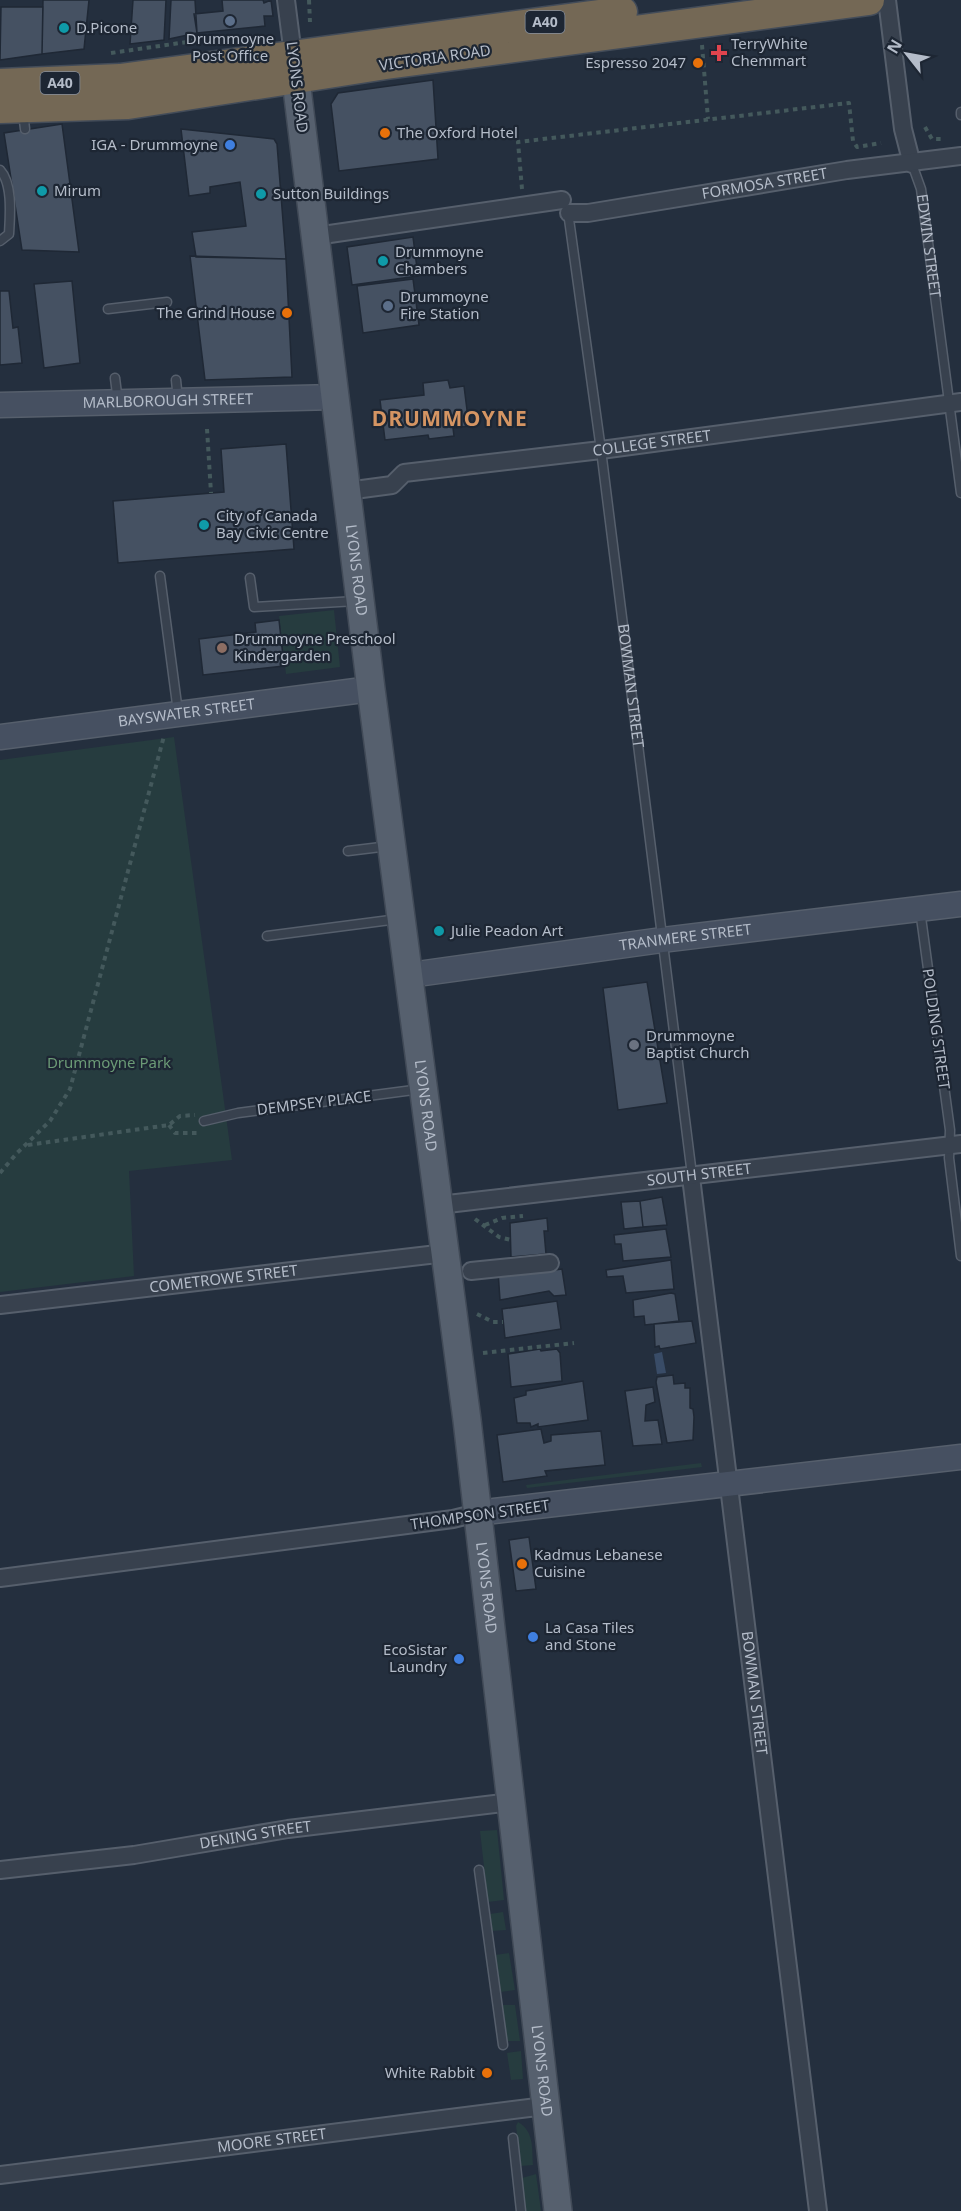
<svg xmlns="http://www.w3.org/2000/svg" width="961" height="2211" font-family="'Noto Sans',sans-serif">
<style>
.green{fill:#263c3f}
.water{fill:#394c67}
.building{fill:#455162;stroke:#1f2835;stroke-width:1.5}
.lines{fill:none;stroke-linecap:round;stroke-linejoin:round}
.lane-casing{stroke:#565f6c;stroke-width:11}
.street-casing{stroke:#565f6c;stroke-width:20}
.secondary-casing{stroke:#565f6c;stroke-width:27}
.primary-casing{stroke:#414a57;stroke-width:30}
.highway-casing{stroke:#434c59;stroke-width:33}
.path{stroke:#44595c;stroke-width:4;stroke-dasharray:4.5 4.5;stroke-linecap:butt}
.lane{stroke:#38414e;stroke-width:8}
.street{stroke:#38414e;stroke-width:16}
.secondary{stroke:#465061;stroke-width:24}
.primary{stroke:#56606e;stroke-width:27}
.highway{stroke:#746855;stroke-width:30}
.service-dot{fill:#5c6f8a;stroke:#1d2633;stroke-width:2}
.culture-dot{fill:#0f9aa8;stroke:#1d2633;stroke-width:2}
.health-dot{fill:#e0444e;stroke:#1d2633;stroke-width:2}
.food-dot{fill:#e8710a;stroke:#1d2633;stroke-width:2}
.shop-dot{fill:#3f7fe0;stroke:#1d2633;stroke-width:2}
.education-dot{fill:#8d6e63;stroke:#1d2633;stroke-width:2}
.worship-dot{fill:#6b7280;stroke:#1d2633;stroke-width:2}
.labels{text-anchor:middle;stroke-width:4.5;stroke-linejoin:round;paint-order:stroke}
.shield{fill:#1d2633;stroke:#878f9c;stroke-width:1.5}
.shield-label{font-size:14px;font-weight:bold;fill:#b4bcc9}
.poi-label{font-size:15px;fill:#b4bcc9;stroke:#1d2633;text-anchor:start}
.street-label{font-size:15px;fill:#b4bcc9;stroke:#1d2633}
.park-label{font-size:15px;fill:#6b9a76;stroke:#1d2633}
.district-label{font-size:21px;font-weight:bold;letter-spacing:1.5px;fill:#d59563;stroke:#1d2633}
</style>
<rect width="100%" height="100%" fill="#242f3e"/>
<path class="green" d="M334 610 340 667 286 674 279 616Z
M174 737 232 1160 129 1171 134 1276 0 1292V760Z
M701 1463 702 1467 527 1488 526 1485Z
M497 1830 504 1900 488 1902 480 1831Z
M503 1912 506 1930 492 1931 490 1914Z
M509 1953 515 1990 500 1992 495 1955Z
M501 2005H515L520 2041H505Z
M521 2051 523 2079 511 2080 507 2053Z
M518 2122C534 2131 532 2148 533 2165L521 2166 516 2126Z
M536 2174 541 2211H526L522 2178Z"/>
<path class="water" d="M662 1352 666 1373 657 1374 654 1354Z"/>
<path class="building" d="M43 0H89L84 49 42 54Z
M133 0H166L164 40 130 44Z
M171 0H195L197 33 169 39Z
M222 0H263L264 3 271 0 273 16H264L265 26 197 33 194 14 223 11Z
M1 7H43L42 54 0 60Z
M433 80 438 159 339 171 331 104 338 93Z
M62 124 79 252 22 250 4 133Z
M181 129 274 139 277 144 286 259 196 257 192 232 246 226 240 182 210 187V193L189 196Z
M413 237 418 276 352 285 347 247Z
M190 256 286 259 292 377 205 380Z
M413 279 419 325 363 333 357 286Z
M72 281 80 363 44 368 34 284Z
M0 291H9L13 328 18 327 22 363 0 365Z
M448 380 450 388 464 386 469 426 453 428 454 436 429 439 428 435 385 440 380 400 424 395 423 383Z
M286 444 294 549 118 563 113 501 224 492 221 449Z
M279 620 284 666 203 675 199 639 256 632 255 623Z
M647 982 667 1103 618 1110 603 988Z
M662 1197 667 1225 643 1227 640 1201Z
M640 1201 643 1227 624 1229 621 1202Z
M547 1218 548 1231H544L546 1254 511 1257 510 1223Z
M666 1229 671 1257 623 1261 621 1244H615L614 1235Z
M671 1260 674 1289 626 1293 623 1276 607 1277 606 1270Z
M562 1269 566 1295 554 1296 549 1291 500 1300 498 1271 533 1273Z
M671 1293 675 1294 679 1321 645 1325 644 1316 634 1317 633 1300Z
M557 1301 561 1329 505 1338 502 1309Z
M692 1321 696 1343 660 1349 659 1346 655 1347 654 1324Z
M540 1349 541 1351 557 1349 560 1353 562 1381 511 1387 508 1354Z
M673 1375 674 1384 685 1383V1388H690V1408L693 1409 694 1417 693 1440 667 1443 656 1382 657 1377Z
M583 1381 588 1420 538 1427V1424L531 1427 530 1423H517L514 1398 526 1395V1391Z
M653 1387 655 1402 646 1405 645 1421 658 1420 662 1444 633 1446 625 1391Z
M541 1429 544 1443 551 1441V1435L601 1431 605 1465 545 1471 547 1476 503 1482 497 1435Z
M529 1537 536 1589 516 1591 509 1540Z"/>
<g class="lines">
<g class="lane-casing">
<g id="lane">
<path d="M23 112 25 129"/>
<path d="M961 112V115"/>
<path id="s1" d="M912 164 921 189 961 493"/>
<path d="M0 170C13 184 10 216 9 234L0 241"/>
<path id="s2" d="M568 212 601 450 692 1175"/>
<path d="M108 309 167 302"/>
<path d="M115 378 118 402"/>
<path d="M176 380 178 400"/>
<path d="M160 576 178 712"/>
<path d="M250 578 254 607 356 601"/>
<path d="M348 851 389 846"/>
<path d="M920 910 950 1130 949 1158 961 1256"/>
<path d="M267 936 398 919"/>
<path d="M204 1121 238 1113 421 1089"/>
<path d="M479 1870 503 2045"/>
<path d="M513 2138 521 2211"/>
</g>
</g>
<g class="street-casing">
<g id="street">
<path d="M286 0 293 55"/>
<path d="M887 0 903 129 912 164"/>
<path id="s3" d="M569 213H588L847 170 961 156"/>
<path d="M316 236 562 200"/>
<path id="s4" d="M347 491 392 485 404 473 601 450 961 402"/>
<path id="s5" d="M691 1177 818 2211"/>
<path id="s6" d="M439 1205 961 1144"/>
<path d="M471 1271 550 1263"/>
<path id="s7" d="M0 1305 446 1253"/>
<path d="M0 1578 453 1519 477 1513"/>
<path id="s8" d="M0 1870 134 1855 288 1829 511 1802"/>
<path id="s9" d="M0 2175 545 2106"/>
</g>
</g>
<g class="secondary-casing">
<g id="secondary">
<path id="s10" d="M0 405 336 397"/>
<path id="s11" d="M0 737 371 689"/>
<path id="s12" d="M410 975 662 940 961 904"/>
<path d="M477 1513 961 1457"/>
</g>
</g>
<g class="primary-casing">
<g id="primary">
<path id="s13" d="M293 56 371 689 467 1420 558 2211"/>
</g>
</g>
<g class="highway-casing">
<path id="highway" d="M0 84 120 79 622 12
M0 108 128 104 386 64 869 0"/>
</g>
<path class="path" d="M309 0 310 22
M702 45 708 119
M111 53 194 41
M925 127 932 139H945
M522 189 518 142 849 103 853 141 857 147 881 143
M207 429 211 493
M169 1125 175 1133H197
M28 1145 169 1125 180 1116 195 1115
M0 1173 17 1153 50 1121 70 1089 164 736
M475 1219 499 1237 511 1240
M485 1225 502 1218 523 1216
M477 1314 493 1322H503
M483 1353 574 1343"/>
<use href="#lane" class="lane"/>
<use href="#street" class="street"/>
<use href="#secondary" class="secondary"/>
<use href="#primary" class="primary"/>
<use href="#highway" class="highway"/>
</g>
<g class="service-dot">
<circle cx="230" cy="21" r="6"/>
<circle cx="388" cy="306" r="6"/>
</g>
<g class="culture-dot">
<circle cx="64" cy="28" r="6"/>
<circle cx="42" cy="191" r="6"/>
<circle cx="261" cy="194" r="6"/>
<circle cx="383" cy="261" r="6"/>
<circle cx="204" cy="525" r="6"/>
<circle cx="439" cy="931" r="6"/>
</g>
<path class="health-dot" d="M716 44h6v6h6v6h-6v6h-6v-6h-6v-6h6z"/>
<g class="food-dot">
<circle cx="698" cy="63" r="6"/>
<circle cx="385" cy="133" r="6"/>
<circle cx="287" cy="313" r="6"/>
<circle cx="522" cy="1564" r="6"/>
<circle cx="487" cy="2073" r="6"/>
</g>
<g class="shop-dot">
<circle cx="230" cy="145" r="6"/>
<circle cx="533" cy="1637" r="6"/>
<circle cx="459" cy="1659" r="6"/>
</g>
<circle class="education-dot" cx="222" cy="648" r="6"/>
<circle class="worship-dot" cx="634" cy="1045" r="6"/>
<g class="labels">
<g class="shield">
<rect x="525.5" y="11" width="39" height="22" rx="4.5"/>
<rect x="40.5" y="72" width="39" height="22" rx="4.5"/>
</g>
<g class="shield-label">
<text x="545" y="27">A40</text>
<text x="60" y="88">A40</text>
</g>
<g class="poi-label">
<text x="76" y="33">D.Picone</text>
<text x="230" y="44" text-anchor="middle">Drummoyne<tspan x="230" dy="17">Post Office</tspan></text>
<text x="731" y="49">TerryWhite<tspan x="731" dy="17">Chemmart</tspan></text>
<text x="686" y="68" text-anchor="end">Espresso 2047</text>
<text x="397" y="138">The Oxford Hotel</text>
<text x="218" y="150" text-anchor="end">IGA - Drummoyne</text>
<text x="54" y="196">Mirum</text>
<text x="273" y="199">Sutton Buildings</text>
<text x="395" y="257">Drummoyne<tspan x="395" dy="17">Chambers</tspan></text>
<text x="400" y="302">Drummoyne<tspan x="400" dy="17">Fire Station</tspan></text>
<text x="275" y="318" text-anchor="end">The Grind House</text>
<text x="216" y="521">City of Canada<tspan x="216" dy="17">Bay Civic Centre</tspan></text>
<text x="234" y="644">Drummoyne Preschool<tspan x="234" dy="17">Kindergarden</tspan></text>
<text x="451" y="936">Julie Peadon Art</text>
<text x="646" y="1041">Drummoyne<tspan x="646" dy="17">Baptist Church</tspan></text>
<text x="534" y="1560">Kadmus Lebanese<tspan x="534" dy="17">Cuisine</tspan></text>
<text x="545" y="1633">La Casa Tiles<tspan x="545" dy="17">and Stone</tspan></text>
<text x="447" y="1655" text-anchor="end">EcoSistar<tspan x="447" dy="17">Laundry</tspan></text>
<text x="475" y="2078" text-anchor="end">White Rabbit</text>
</g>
<g class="street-label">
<text transform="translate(435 58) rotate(-8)" y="5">VICTORIA ROAD</text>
<text transform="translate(297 87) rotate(83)" y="5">LYONS ROAD</text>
<text dy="5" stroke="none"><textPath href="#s3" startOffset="198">FORMOSA STREET</textPath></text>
<text dy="5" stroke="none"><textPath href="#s1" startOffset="84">EDWIN STREET</textPath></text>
<text dy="5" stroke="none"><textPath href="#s10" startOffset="168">MARLBOROUGH STREET</textPath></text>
<text dy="5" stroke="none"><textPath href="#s4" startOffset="312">COLLEGE STREET</textPath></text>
<text dy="5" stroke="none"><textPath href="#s13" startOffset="518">LYONS ROAD</textPath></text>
<text dy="5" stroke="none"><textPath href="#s2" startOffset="478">BOWMAN STREET</textPath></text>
<text dy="5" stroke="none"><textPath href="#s11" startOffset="188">BAYSWATER STREET</textPath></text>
<text dy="5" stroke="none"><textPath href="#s12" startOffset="278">TRANMERE STREET</textPath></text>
<text transform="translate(936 1029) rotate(82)" y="5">POLDING STREET</text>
<text transform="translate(314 1103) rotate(-7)" y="5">DEMPSEY PLACE</text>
<text dy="5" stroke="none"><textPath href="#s13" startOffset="1058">LYONS ROAD</textPath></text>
<text dy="5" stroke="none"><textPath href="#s6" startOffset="262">SOUTH STREET</textPath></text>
<text dy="5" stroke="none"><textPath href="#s7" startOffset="225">COMETROWE STREET</textPath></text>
<text transform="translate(480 1515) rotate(-8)" y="5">THOMPSON STREET</text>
<text dy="5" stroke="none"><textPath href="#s13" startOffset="1544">LYONS ROAD</textPath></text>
<text dy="5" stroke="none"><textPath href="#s5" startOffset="520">BOWMAN STREET</textPath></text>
<text dy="5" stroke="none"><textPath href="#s8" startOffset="258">DENING STREET</textPath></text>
<text dy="5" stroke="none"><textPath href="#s13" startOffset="2030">LYONS ROAD</textPath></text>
<text dy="5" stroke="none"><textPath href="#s9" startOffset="274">MOORE STREET</textPath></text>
</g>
<g class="park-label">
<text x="109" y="1068">Drummoyne Park</text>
</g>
<g class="district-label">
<text x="450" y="426">DRUMMOYNE</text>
</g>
</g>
<g transform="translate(907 54) rotate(301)" stroke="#1d2633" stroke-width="4.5" paint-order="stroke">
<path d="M0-4.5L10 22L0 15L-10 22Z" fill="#b4bcc9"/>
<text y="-9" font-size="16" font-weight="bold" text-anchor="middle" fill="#b4bcc9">N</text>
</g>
</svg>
